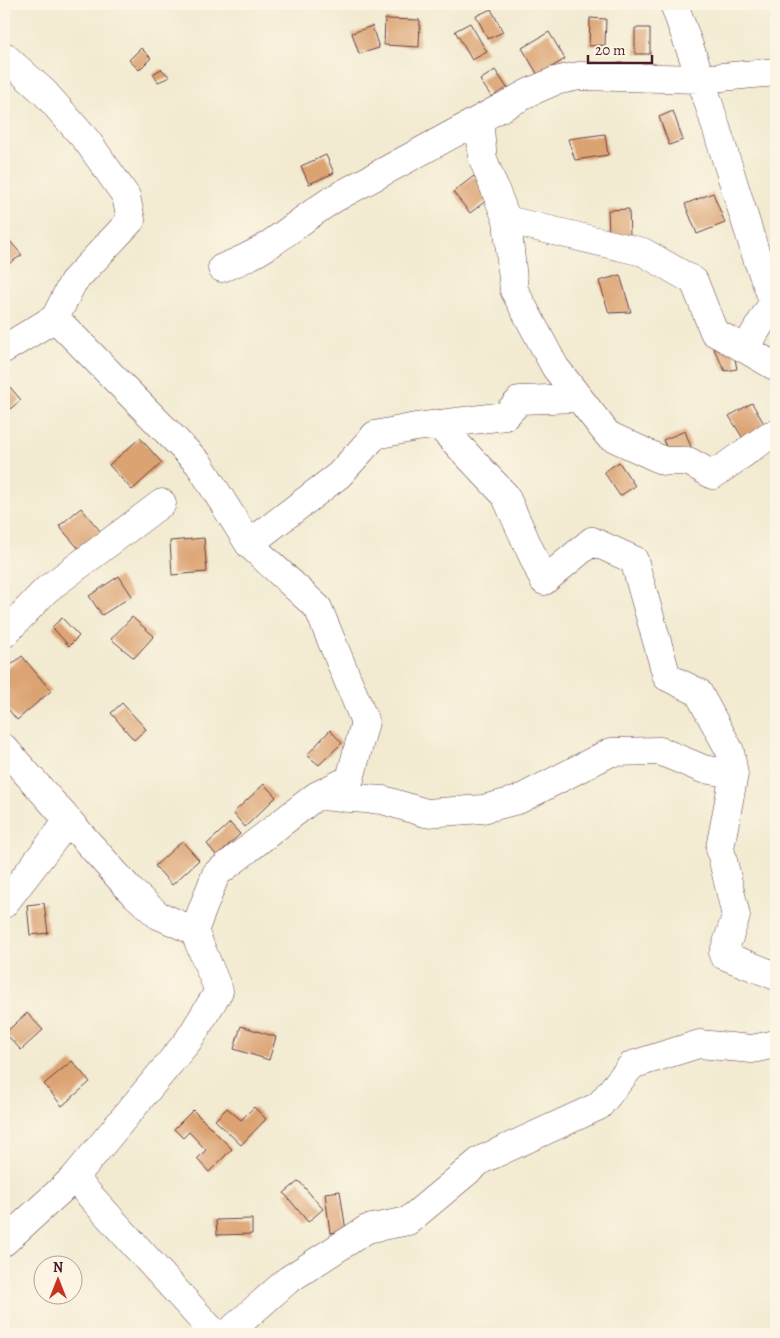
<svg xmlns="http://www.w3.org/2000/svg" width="780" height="1338" font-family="Alegreya,serif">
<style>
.building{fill:#dca372}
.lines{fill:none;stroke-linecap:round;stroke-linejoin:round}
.minor-casing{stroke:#633e44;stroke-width:29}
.minor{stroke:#fff;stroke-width:28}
</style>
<rect width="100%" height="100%" fill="#fcf5e5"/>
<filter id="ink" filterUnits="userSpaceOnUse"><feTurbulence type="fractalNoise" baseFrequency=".02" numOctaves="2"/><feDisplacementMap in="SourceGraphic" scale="10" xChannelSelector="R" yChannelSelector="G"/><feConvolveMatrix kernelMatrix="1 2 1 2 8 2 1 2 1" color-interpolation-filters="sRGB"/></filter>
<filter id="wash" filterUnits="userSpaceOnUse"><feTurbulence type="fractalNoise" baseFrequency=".0096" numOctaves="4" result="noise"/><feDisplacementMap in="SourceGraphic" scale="20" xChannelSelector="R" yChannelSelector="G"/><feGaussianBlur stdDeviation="1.12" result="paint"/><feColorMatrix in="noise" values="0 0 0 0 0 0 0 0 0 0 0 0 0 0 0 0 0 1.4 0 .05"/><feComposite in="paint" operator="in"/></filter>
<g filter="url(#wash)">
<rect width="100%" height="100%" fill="#f2ebd1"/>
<g id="blocks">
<path class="building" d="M491 9 503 32 488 39 476 16Z
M590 18 606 19 605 45 589 46Z
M385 19 420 20 419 47 384 45Z
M470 23 487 52 472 60 455 31Z
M372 26 379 48 359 54 352 33Z
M635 28H650V54H635Z
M549 32 565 59 538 75 522 48Z
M141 48 151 58 139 70 129 60Z
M161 69 170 77 158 82 153 74Z
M495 70 510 92 495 102 480 80Z
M673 111 683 140 669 145 659 117Z
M605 134 608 155 575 160 568 139Z
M326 155 334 173 309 184 301 166Z
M474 176 491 197 470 213 453 192Z
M713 193 725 223 697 234 685 204Z
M629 209 630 235 609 236 608 210Z
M4 234 22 255 4 267Z
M620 275 631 312 609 313 599 281Z
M732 344 737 369 725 371 713 347Z
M4 380 21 400 4 414Z
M752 403 766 427 744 440 729 416Z
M685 431 691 447 670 456 663 440Z
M140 438 162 463 132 490 109 465Z
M619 462 635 486 620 496 604 472Z
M81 508 101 532 79 549 59 526Z
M204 538 207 572 172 575 170 541Z
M119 576 132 596 102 615 89 596Z
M132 617 154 636 134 658 111 639Z
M62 618 79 636 69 646 52 627Z
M22 656 51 691 17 720 4 704V671Z
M122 703 146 729 134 740 111 713Z
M330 730 342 743 319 765 307 755Z
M264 784 276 797 245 827 233 813Z
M230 823 240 834 217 856 207 844Z
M182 841 199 860 172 885 155 866Z
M44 903 48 933 30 935 27 905Z
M27 1013 43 1030 21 1050 5 1033Z
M241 1026 276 1037 269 1060 234 1049Z
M72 1061 90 1082 62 1106 44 1084Z
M254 1107 266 1119 241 1145 215 1120 227 1108 241 1120Z
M193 1110 232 1149 209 1172 197 1159 206 1150 189 1132 183 1138 174 1129Z
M299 1181 323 1209 308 1222 284 1193Z
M340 1191 346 1231 330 1233 325 1193Z
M252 1219V1234L217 1235 216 1220Z"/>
</g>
</g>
<g filter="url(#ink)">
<use href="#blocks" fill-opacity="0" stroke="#633e44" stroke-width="1"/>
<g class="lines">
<g class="minor-casing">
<path id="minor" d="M674 4 701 79 758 261 776 308
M4 56 45 93 88 142 126 196 131 220 73 282 55 318 4 349
M479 120 483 159 507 220 514 290 555 367 608 435 664 461H688L713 475 770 435H776
M507 220 643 252 694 281 714 332 745 349
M222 268C238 262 253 255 267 246 291 230 313 211 337 197L530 92 555 81 579 76 701 79 776 72
M774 301 745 349 776 367
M438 424 505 495 544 581 592 541 634 560 667 677 698 692 730 751 734 774 720 848 736 916 723 955 776 976
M249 544 339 475 375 435 416 427 505 416 520 400 579 398
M4 634 46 590 162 503
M4 748 131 891 158 915 194 931
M317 796 383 800 426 813 483 809 518 800 611 752 660 751 703 769 734 774
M4 904 68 821
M74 1178 215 1334
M4 1242 74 1178 188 1041 219 991 194 931 216 874 316 796 350 779 365 722 318 608 249 544 199 464 55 318
M227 1334 288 1280 367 1229 408 1221 481 1160 599 1106 632 1065 699 1044 752 1049 776 1044"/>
</g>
<use href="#minor" class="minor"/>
</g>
</g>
<rect width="780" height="1338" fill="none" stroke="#fcf5e5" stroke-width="20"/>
<g transform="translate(58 1280)"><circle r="24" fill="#fcf5e5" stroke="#b59f9b"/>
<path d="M0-4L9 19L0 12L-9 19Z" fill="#c8321e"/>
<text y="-8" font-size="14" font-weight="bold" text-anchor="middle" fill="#4a1f2b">N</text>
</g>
<path d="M588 55v8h64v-8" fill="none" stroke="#4a1f2b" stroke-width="2.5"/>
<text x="595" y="55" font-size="15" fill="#4a1f2b" stroke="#fcf5e5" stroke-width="4" paint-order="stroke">20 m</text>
</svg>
